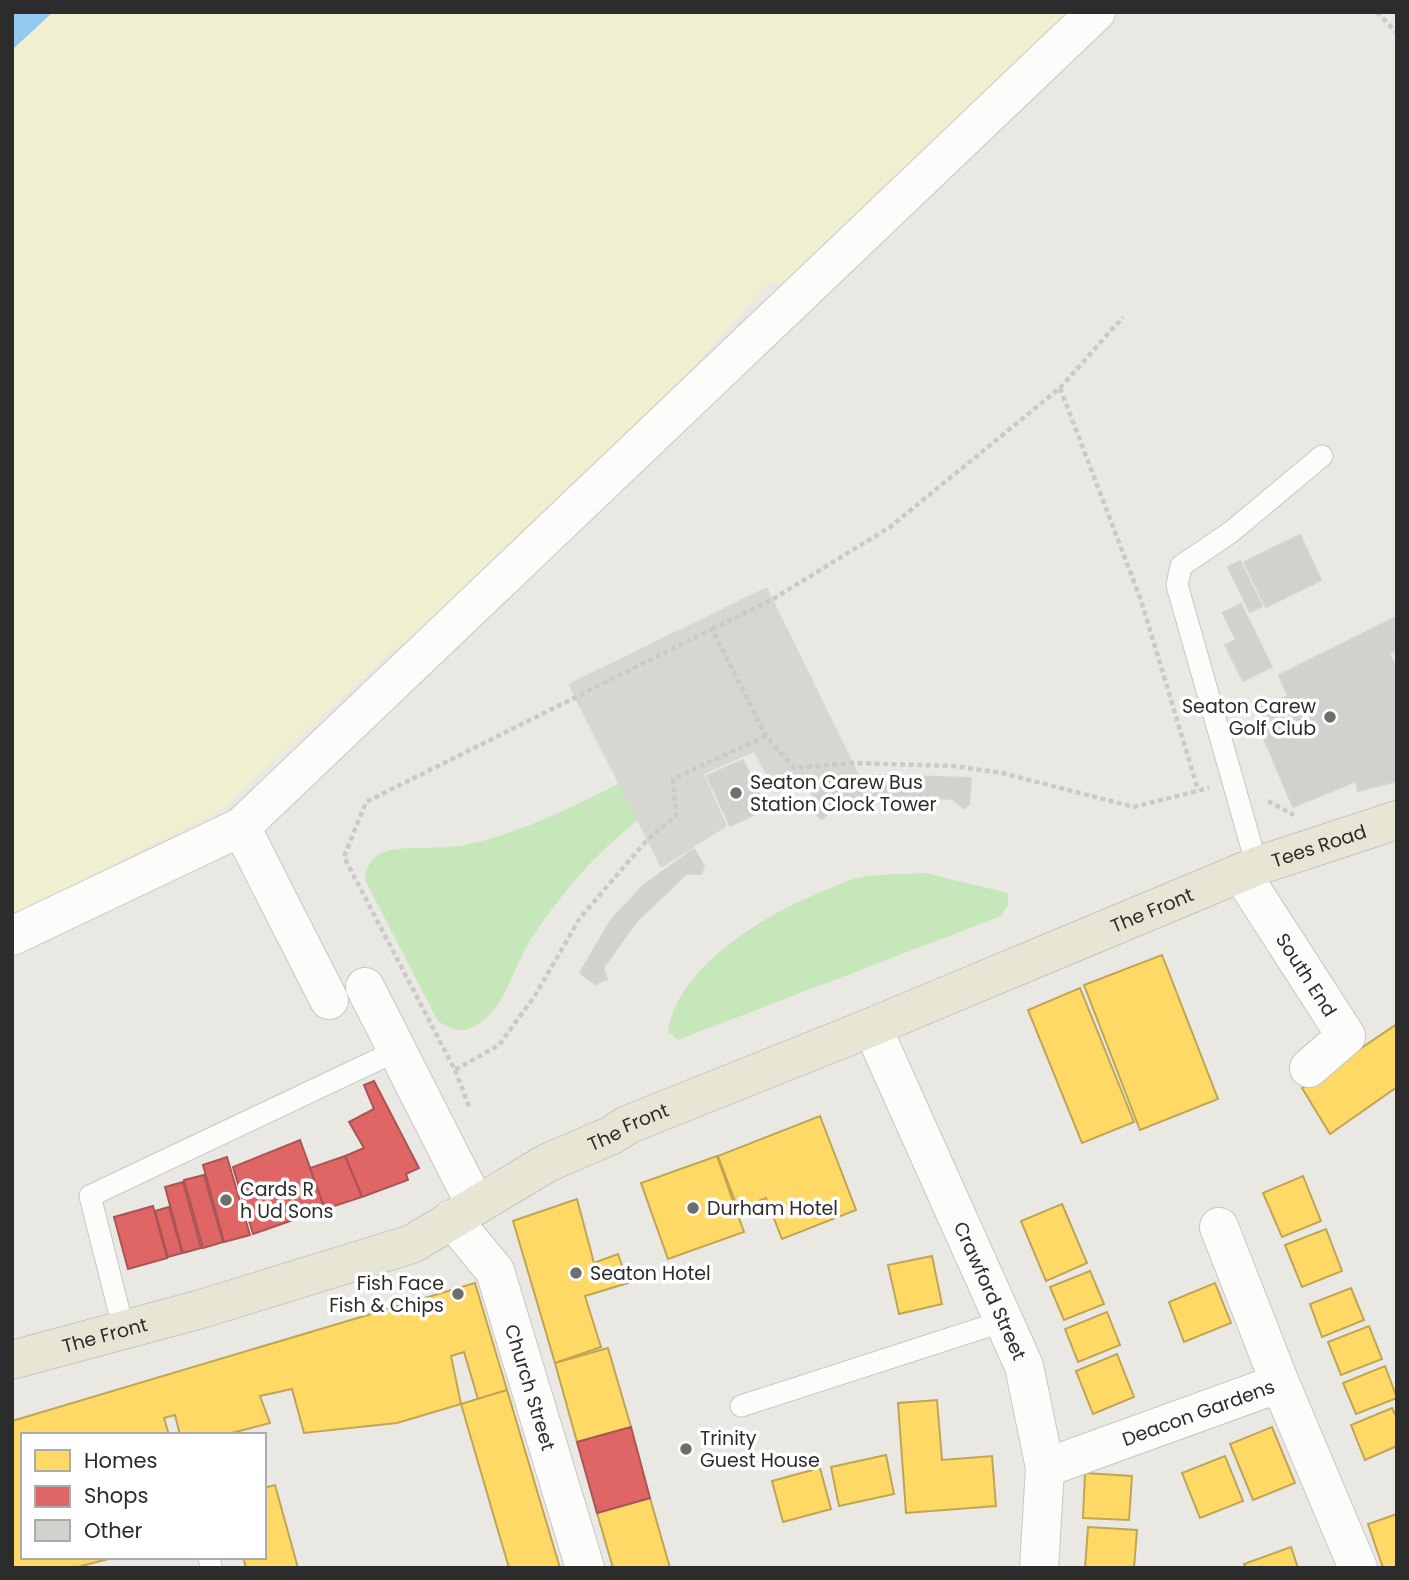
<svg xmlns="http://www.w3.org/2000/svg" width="1409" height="1580" viewBox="0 0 1409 1580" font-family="Poppins,sans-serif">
<rect width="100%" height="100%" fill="#eae8e2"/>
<g fill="#c5e7ba">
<path d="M628,779L650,811C601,847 564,889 531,939C513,967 506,1007 477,1025C463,1034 452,1030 438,1021L365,880C366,867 371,857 384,852C403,845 441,850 464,845C523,833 574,806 628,779Z"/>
<path d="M925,873L1008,893V905L1001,916L678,1040L668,1031C678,963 773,910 831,888C840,884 851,879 861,877C882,874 904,874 925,873Z"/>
</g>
<polygon fill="#f0efcf" points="12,12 1071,12 788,294 772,280 708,349 679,390 413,650 402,641 221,810 12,916"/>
<polygon fill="#d8d6d0" points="767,587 860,777 776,794 754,752 704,774 727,826 661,868 568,684"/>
<polygon fill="#92c9ef" points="12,12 53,12 12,50"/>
<g fill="#ffd966" stroke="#c0a555" stroke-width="2">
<polygon points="1162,955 1218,1099 1140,1130 1084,985"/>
<polygon points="1080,988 1134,1122 1082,1143 1028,1010"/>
<polygon points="1397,1024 1397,1087 1330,1134 1302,1088"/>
<polygon points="820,1116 856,1210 782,1239 766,1198 738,1209 718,1156"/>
<polygon points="717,1156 744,1232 668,1259 641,1183"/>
<polygon points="1303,1176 1321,1221 1282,1237 1263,1193"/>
<polygon points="577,1199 594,1263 618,1254 628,1283 585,1296 601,1347 555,1363 513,1221"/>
<polygon points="1062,1204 1087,1263 1046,1281 1021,1221"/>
<polygon points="1326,1229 1342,1271 1302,1287 1285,1245"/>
<polygon points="932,1256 942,1304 899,1314 888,1265"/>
<polygon points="1090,1271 1104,1304 1064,1320 1050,1287"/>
<polygon points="475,1283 507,1390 478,1399 464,1352 451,1356 461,1404 397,1423 304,1433 292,1389 260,1396 270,1423 224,1435 180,1435 175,1415 164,1418 169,1435 23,1435 23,1557 116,1557 74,1568 12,1568 12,1421"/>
<polygon points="1215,1283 1231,1323 1184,1342 1169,1302"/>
<polygon points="1351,1288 1364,1320 1322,1337 1310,1304"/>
<polygon points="1107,1312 1120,1345 1078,1362 1065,1329"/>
<polygon points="1369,1326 1382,1359 1341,1375 1328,1342"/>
<polygon points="608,1348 631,1427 577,1442 555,1363"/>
<polygon points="1117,1354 1134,1397 1093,1414 1076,1371"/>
<polygon points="1385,1366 1397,1398 1356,1414 1343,1383"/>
<polygon points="507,1390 560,1568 509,1568 461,1404"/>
<polygon points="937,1400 942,1460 992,1456 996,1506 906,1513 898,1403"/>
<polygon points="1392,1408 1397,1418 1397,1446 1365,1460 1351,1425"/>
<polygon points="1272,1427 1295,1483 1253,1500 1230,1444"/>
<polygon points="886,1455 894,1494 839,1506 831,1467"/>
<polygon points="1225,1456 1243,1501 1200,1518 1182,1473"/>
<polygon points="820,1468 831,1509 783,1522 772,1481"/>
<polygon points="1085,1473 1132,1476 1129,1520 1083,1518"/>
<polygon points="275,1485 298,1568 246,1568 243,1557 264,1557 264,1488"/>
<polygon points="650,1498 670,1568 613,1568 597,1513"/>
<polygon points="1397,1514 1397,1568 1383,1568 1368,1524"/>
<polygon points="1088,1527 1137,1530 1134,1568 1085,1568"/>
<polygon points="1291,1547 1298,1568 1246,1568 1244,1564"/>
</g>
<g fill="#e06666" stroke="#a55" stroke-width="2">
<polygon points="374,1081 419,1168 406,1174 408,1180 362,1197 345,1156 364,1148 349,1122 374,1109 364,1085"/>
<polygon points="300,1140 325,1209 253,1234 233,1167"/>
<polygon points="345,1156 362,1197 325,1209 310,1168"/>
<polygon points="227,1157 250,1235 224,1242 203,1165"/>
<polygon points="204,1175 223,1242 203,1248 184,1180"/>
<polygon points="183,1182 201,1248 183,1253 165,1187"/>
<polygon points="153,1206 167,1258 128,1269 114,1217"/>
<polygon points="169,1207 182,1253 168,1257 155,1211"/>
<polygon points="631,1427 650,1498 597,1513 577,1442"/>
</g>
<g fill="#d3d1cd" stroke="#d5d3ce" stroke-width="2">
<polygon points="1300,535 1321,580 1266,607 1244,562"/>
<polygon points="1240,561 1262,606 1250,612 1228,567"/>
<polygon points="1241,604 1272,667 1243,681 1225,645 1236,640 1223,613"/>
<polygon points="1394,618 1397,649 1389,654 1397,668 1397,781 1358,791 1356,781 1293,807 1260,729 1268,726 1260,708 1288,696 1279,675"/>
<polygon points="743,760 766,809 730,826 707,776"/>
<polygon points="879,775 971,778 969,804 964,808 952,799 882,796 828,806 827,814 822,819 816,814 811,788"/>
<polygon points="694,849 704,866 701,874 686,874 637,921 603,968 607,979 596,984 580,973 611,920 644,885"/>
</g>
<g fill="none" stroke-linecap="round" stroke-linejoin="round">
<g stroke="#c8c7c7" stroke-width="23">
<g id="lane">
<polyline points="1257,866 1177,585 1181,566 1231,532 1322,456"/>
<polyline points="124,1331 90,1196 396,1051"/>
<polyline points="741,1406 1004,1321"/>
<polyline points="209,1557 211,1568"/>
</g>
</g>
<g stroke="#c8c7c7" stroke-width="40">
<g id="street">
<polyline points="241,827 1096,12"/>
<path id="s1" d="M1241,873L1346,1036L1309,1068"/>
<polyline points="12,936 241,827 329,1000"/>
<polyline points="365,987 475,1204"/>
<path id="s2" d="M872,1027L1024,1366L1045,1468L1039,1568"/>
<path id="s3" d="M452,1219L495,1271L585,1568"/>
<polyline points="1219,1227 1280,1383"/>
<path id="s4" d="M1045,1468L1280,1383L1358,1568"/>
</g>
</g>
<g stroke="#c6c5c2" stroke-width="40">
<g id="primary">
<path id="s5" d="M12,1360L201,1309L412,1244L547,1163L612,1135L627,1125L872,1027L1257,866L1397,820"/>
</g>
</g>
<g stroke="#cacac9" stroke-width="4.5" stroke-dasharray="5 3.5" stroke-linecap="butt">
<polyline points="1377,12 1396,32"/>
<polyline points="1060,388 1141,600 1198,790"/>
<polyline points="712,629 773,599 890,527 1060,388 1123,317"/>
<polyline points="766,736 673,779 676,816 647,840 580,918 534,997 499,1045 455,1070 344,857 366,802 712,629 766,736 794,768 853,763 955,766 1002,773 1134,807 1209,788"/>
<polyline points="1268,801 1294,815"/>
<polyline points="455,1070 470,1109"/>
</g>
<use href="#lane" stroke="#fcfcfb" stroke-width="21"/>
<use href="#street" stroke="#fcfcfb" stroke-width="38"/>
<use href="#primary" stroke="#e7e5d4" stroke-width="38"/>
</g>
<g fill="#6e6e6c" stroke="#fff" stroke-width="2.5">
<circle cx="1330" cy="717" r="7"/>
<circle cx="736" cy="793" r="7"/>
<circle cx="226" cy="1200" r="7"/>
<circle cx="693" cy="1208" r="7"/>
<circle cx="576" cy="1273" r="7"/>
<circle cx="458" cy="1294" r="7"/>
<circle cx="686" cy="1449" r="7"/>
</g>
<g text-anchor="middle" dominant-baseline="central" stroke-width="7" stroke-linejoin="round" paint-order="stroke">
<g font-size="19" fill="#2c2c2c" stroke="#fff" text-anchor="start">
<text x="1316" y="706" text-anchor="end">Seaton Carew<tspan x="1316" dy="22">Golf Club</tspan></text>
<text x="750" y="782">Seaton Carew Bus<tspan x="750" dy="22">Station Clock Tower</tspan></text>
<text x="240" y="1189">Cards R<tspan x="240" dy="22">h Ud Sons</tspan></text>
<text x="707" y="1208">Durham Hotel</text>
<text x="590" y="1273">Seaton Hotel</text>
<text x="444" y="1283" text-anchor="end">Fish Face<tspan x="444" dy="22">Fish &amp; Chips</tspan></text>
<text x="700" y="1438">Trinity<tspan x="700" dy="22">Guest House</tspan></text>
</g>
<g font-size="19" fill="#2c2c2c" stroke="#fff">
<text stroke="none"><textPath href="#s5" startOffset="1409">Tees Road</textPath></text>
<text stroke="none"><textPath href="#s5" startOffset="1230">The Front</textPath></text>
<text stroke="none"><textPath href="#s1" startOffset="121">South End</textPath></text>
<text stroke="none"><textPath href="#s5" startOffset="663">The Front</textPath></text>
<text stroke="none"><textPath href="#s2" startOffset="289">Crawford Street</textPath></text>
<text stroke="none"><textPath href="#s5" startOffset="96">The Front</textPath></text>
<text stroke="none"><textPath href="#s3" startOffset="189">Church Street</textPath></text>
<text stroke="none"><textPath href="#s4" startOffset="163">Deacon Gardens</textPath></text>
</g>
</g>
<rect width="1409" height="1580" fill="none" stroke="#2c2c2c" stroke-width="28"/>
<rect x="21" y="1433" width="245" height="126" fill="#ffffff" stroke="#ababab" stroke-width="2"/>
<rect x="35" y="1450" width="35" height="21" fill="#ffd966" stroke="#ababab" stroke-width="2"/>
<text x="84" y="1468" font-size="21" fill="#2c2c2c">Homes</text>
<rect x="35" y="1486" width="35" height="21" fill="#e06666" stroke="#ababab" stroke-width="2"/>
<text x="84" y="1503" font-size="21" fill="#2c2c2c">Shops</text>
<rect x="35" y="1520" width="35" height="21" fill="#d3d1cd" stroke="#ababab" stroke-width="2"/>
<text x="84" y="1538" font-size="21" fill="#2c2c2c">Other</text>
</svg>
